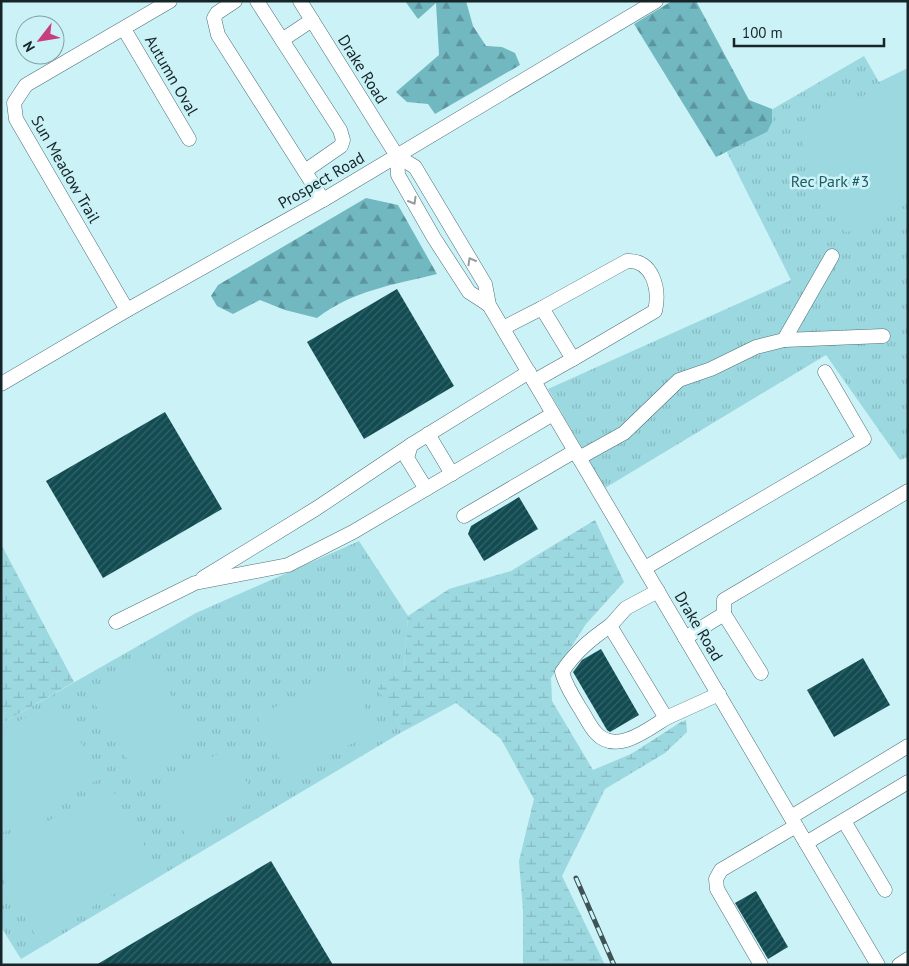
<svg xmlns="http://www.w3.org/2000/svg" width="909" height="966" viewBox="0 0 909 966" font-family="'PT Sans',sans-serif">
<defs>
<pattern id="grass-tufts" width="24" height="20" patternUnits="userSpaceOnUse" patternTransform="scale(1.25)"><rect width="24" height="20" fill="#9cd8e0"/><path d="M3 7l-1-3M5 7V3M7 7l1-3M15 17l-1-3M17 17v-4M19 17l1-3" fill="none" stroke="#86b9c0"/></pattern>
<pattern id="forest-firs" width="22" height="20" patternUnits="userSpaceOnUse" patternTransform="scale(1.25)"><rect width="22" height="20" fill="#71b8c1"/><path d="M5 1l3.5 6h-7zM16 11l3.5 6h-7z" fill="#5c959d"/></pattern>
<pattern id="wetland-marsh" width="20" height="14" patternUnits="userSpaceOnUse" patternTransform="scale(1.25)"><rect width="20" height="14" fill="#9cd8e0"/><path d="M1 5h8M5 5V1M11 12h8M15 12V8" fill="none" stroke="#86b9c0"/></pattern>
<pattern id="building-hatch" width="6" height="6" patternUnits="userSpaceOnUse" patternTransform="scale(1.25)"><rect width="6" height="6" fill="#124c52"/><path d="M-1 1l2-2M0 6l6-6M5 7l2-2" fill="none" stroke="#336368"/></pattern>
</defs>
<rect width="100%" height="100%" fill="#cbf2f7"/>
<g fill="url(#grass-tufts)">
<polygon points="864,56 879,82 908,68 908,457 900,460 826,355 605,488 548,389 791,280 727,152 767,132 759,117"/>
<polygon points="359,541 408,616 404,670 378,687 402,732 21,959 1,927 1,724 196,613"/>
</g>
<g fill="url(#forest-firs)">
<polygon points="405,1 466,1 473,26 486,46 502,47 515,53 520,65 435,114 428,104 407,102 396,92 439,55 436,3 418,19"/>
<polygon points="672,1 696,1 749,100 772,109 772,122 767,132 716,157 634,24"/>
<path d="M366,198L398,205L437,274C393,285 354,290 317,318L285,310L260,300L233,314L217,306L211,296L218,285Z"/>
</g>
<g fill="url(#wetland-marsh)">
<polygon points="595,520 624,582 586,624 551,678 552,701 593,770 631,754 681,722 686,720 687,732 665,753 605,789 562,876 605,965 523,965 523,911 519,861 534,799 501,739 456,703 402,732 377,687 404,670 408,616 449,589 511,571"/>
<polygon points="1,544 74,682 1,724"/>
</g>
<g fill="#9cd8e0">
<polygon points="908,75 908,203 868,230 844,232 795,127"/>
<polygon points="149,657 197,741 137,776 88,692"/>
<polygon points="344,669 377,730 290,777 257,717"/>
<polygon points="57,700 101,778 1,834 1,731"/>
<polygon points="228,748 256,799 187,838 159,787"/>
<polygon points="110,786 158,869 37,938 1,876 1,848"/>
</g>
<g fill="url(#building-hatch)">
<polygon points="397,289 454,386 364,439 307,342"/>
<polygon points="165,412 222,509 103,578 46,481"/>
<polygon points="519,497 538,529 484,561 468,534 471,526"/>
<polygon points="601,649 639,715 610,732 607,730 573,672 582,660"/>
<polygon points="863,658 890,705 834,737 807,690"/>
<polygon points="271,861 333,965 96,965"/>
<polygon points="756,891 788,947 768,959 735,903"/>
</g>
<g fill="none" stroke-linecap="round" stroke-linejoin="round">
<g stroke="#4e7175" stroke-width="15">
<g id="minor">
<polyline points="235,1 217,13 214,18 218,35 323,200"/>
<polyline points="257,1 282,40 312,20"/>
<polyline points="300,1 397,156 415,167 485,284 489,305 878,965"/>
<polyline points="124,29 189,139"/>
<polyline points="282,40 340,130 343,140 341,146 305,171"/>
<polyline points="397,156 398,175 434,238 469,292 489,305"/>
<polyline points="832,256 784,340 883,336"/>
<path d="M542,308L627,261C653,259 660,290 655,311L573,359"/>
<polyline points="127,310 16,119 14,103 26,85 170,1"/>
<polyline points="503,328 542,308 573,359 534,381"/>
<polyline points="1,384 127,310 323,200 656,1"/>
<polyline points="428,434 452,474"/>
<polyline points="579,458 624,433 679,380 711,369 756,347 784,340"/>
<polyline points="426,489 407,458 411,445 529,372"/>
<polyline points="464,516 575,451"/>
<polyline points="645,568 864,439 825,372"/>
<polyline points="203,578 317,508 411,445"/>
<polyline points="658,591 626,608 610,626 666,718 719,694"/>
<polyline points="724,614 761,673"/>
<polyline points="116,622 195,583 288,565 353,532 553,414"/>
<path d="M611,625C591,639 576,651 562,672C566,687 575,700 583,713C587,720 591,728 596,733C616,755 647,730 666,718"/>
<polyline points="685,638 724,614 724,600 908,491"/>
<polyline points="791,817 908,746"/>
<polyline points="844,821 885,890"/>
<polyline points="806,843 908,782"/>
<polyline points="761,965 717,889 716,879 721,870 796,826"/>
<polyline points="899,965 908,959"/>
</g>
</g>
<use href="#minor" stroke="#fff" stroke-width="14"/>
<g stroke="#3f5356" stroke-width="5">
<polyline id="rail" points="576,878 614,965"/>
</g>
<use href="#rail" stroke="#cbf2f7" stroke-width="3" stroke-dasharray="9" stroke-linecap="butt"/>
</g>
<defs><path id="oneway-chevron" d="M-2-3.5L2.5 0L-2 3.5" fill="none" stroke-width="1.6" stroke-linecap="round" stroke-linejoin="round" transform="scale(1.25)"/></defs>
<g stroke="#969d9e">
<use href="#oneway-chevron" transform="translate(413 201) rotate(60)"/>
<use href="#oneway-chevron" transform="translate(471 261) rotate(-120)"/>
</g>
<g text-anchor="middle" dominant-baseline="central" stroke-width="5" stroke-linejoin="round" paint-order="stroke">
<g font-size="16" fill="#162527" stroke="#cbf2f7">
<text transform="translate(363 69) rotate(58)">Drake Road</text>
<text transform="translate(172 75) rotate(60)">Autumn Oval</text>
<text transform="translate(66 169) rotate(60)">Sun Meadow Trail</text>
<text transform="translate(321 180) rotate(-30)">Prospect Road</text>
<text transform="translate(699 626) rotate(59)">Drake Road</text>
</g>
<g font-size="16" fill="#1e5a61" stroke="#cbf2f7">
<text x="830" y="181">Rec Park #3</text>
</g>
</g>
<rect width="909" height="966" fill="none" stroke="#162527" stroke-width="5"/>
<g transform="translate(40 40) rotate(239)"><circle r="24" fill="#cbf2f7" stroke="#83a0a4"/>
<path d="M0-4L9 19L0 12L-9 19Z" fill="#c63e7c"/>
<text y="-8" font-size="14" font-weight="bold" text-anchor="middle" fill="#162527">N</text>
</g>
<path d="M734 38v8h150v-8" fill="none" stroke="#162527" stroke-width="2.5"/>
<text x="742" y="38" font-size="15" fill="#162527" stroke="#cbf2f7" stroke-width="4" paint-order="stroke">100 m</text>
</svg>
